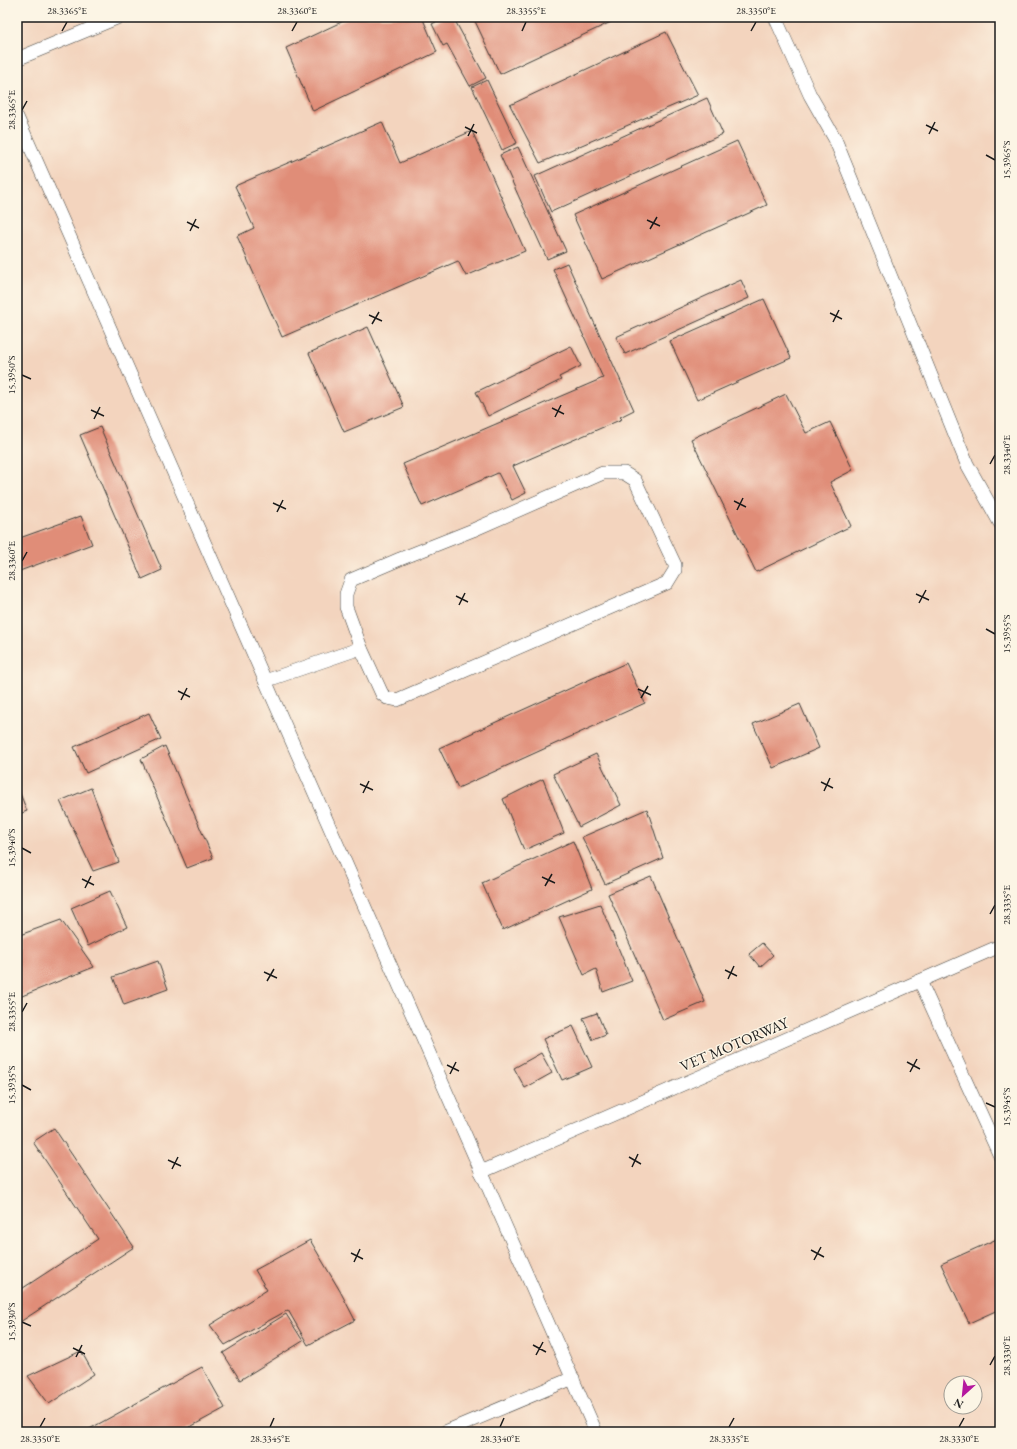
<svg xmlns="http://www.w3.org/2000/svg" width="1017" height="1449" viewBox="0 0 1017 1449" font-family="'EB Garamond',serif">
<rect width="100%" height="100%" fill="#fcf5e5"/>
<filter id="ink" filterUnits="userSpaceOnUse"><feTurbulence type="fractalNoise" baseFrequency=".025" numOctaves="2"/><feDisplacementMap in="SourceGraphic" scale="8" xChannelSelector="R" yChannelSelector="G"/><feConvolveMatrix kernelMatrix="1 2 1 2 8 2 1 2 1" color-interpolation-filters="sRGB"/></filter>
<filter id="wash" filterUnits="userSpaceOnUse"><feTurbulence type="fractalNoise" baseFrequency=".012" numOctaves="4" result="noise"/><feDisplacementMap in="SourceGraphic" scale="16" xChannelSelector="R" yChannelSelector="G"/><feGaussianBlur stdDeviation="0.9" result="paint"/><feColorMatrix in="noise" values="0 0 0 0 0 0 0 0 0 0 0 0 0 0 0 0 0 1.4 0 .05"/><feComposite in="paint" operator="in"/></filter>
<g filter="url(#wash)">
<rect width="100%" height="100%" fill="#f2eace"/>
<path fill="#f3d4be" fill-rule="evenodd" d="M17,17H1000V1432H17ZM951,1383H975V1407H951Z"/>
<g id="blocks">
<g fill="#e08d78">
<polygon points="352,17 422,17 437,52 313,111 286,48"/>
<polygon points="445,17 453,17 486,78 470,86 447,44 443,46 432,24"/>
<polygon points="473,17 608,17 611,22 500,74"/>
<polygon points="666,32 698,95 540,163 510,105"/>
<polygon points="487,80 517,143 502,150 472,87"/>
<polygon points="707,98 723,134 551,212 535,176"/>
<polygon points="382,122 400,163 472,131 525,251 466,276 458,261 282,337 237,236 254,228 235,186"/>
<polygon points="737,141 767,205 602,279 573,215"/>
<polygon points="518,147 566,251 547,259 500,155"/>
<polygon points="567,263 634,410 620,417 622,419 513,466 526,493 512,500 498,473 422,506 403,464 603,378 553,269"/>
<polygon points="741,280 749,298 625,354 616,337"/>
<polygon points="764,299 791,358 697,400 670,341"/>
<polygon points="368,327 404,407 344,432 309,353"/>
<polygon points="571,346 581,366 559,377 561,380 488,416 476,392"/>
<polygon points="786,394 806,433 830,422 853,470 830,482 851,526 756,572 691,439"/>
<polygon points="100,427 162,570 142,579 80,435"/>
<polygon points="81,516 92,544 17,572 17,539"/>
<polygon points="626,663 645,703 458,788 439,748"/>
<polygon points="800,704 819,748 773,768 753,724"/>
<polygon points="149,713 161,739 86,773 74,747"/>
<polygon points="165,746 213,858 187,868 141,759"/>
<polygon points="596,754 621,805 579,827 553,774"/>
<polygon points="543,779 564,833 524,850 503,799"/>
<polygon points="17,786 27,811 17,815"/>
<polygon points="91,788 119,862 93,871 60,801"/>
<polygon points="647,809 663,858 605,884 582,837"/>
<polygon points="573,841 592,889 503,930 482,883"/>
<polygon points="651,876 705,1002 663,1020 608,894"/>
<polygon points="110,891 127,927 88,946 71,908"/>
<polygon points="600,904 632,981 603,992 596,969 584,975 559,917"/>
<polygon points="61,920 94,967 17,998 17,936"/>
<polygon points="762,943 773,955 760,967 749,954"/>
<polygon points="158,961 168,989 124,1005 113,977"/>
<polygon points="597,1013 606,1035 593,1040 583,1018"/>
<polygon points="573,1026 592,1067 562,1080 543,1039"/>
<polygon points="541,1053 552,1073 525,1088 514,1068"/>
<polygon points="54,1128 134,1247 17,1324 17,1292 98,1239 33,1142"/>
<polygon points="999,1238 1000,1309 969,1323 941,1264"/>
<polygon points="310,1240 340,1291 355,1320 308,1345 288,1310 225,1345 210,1325 267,1290 255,1270"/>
<polygon points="286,1314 303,1341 240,1380 223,1353"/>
<polygon points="81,1351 94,1374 49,1404 28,1376"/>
<polygon points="202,1367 225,1408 181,1432 84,1432"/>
</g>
</g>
</g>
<g filter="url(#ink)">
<use href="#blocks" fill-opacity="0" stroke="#3c3b37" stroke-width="1"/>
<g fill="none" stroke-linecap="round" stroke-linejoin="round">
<g stroke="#3c3b37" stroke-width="14">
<g id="lane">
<polyline points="775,17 810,95 835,139 967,464 1000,523"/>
<polyline points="17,59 119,17"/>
<polyline points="17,117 596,1432"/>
<polygon points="603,473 624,473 635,480 675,565 675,570 667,583 397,700 387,698 382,694 361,648 346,607 346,594 351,580 400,559 473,530"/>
<polyline points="265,681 361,648"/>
<polyline points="920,981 1000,1156"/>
<polyline points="481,1172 1000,946"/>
<polyline points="445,1432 573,1378"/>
</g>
</g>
<use href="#lane" stroke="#fff" stroke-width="13"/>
</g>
</g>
<path fill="none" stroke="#1c1c1c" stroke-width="1.5" d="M62,31L67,22M292,31L297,22M522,31L526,22M751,31L756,22M22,110L27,101M926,125L938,131M465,127L477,133M929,134L935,122M468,136L474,124M986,155L995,160M647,220L660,226M187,222L199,228M650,229L657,217M190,231L196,219M830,313L842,319M369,315L382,321M833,322L839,310M372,324L379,312M22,375L31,379M552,408L564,414M91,410L104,416M555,417L561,405M94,419L100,407M990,464L995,455M734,501L746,507M273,503L286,509M737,510L743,498M277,512L283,500M22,561L27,552M916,594L929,600M456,596L468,602M919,603L926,590M459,605L465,593M986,629L995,634M638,689L651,695M178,691L190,697M641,698L648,686M181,700L187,688M821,782L833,788M360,784L373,790M824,791L830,778M363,793L369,781M22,848L31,853M542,877L555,883M82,879L94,885M545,886L552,874M85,888L91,876M990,914L995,905M725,970L737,976M264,972L277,978M728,979L734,966M267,981L274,969M22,1012L27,1003M907,1062L920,1069M447,1065L459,1071M910,1072L917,1059M450,1074L456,1062M22,1085L31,1090M986,1103L995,1107M629,1157L641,1164M168,1160L181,1166M632,1167L638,1154M172,1169L178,1157M811,1250L824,1257M351,1253L363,1259M814,1260L821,1247M354,1262L360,1249M22,1322L31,1326M533,1345L546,1352M73,1348L85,1354M536,1355L543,1342M76,1357L82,1345M990,1365L995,1356M40,1427L45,1418M270,1427L274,1418M500,1427L504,1418M729,1427L734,1418M959,1427L964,1418"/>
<g text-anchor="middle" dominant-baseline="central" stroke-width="3" stroke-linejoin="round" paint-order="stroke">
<g font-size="15" fill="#1c1c1c" stroke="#fcf5e5">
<text transform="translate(734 1044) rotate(-23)">VET MOTORWAY</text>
</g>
</g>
<rect width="1017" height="1449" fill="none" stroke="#fcf5e5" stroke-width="44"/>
<g transform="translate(963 1395) rotate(207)"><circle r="19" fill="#fcf5e5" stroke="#a29e95"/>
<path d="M0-3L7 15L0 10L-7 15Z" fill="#b5179e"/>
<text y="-6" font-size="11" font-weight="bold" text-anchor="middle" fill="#1c1c1c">N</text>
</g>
<rect x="22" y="22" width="973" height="1405" fill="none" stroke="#1c1c1c" stroke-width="1.5"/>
<g font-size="10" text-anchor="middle" fill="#1c1c1c">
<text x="67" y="14">28.3365°E</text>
<text x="297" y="14">28.3360°E</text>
<text x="526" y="14">28.3355°E</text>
<text x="756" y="14">28.3350°E</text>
<text transform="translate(11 110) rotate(-90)" y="4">28.3365°E</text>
<text transform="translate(1006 160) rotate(-90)" y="4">15.3965°S</text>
<text transform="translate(11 375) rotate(-90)" y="4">15.3950°S</text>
<text transform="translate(1006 455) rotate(-90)" y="4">28.3340°E</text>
<text transform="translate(11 561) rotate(-90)" y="4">28.3360°E</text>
<text transform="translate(1006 634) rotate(-90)" y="4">15.3955°S</text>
<text transform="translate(11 848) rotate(-90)" y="4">15.3940°S</text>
<text transform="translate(1006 905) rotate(-90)" y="4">28.3335°E</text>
<text transform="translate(11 1012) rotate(-90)" y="4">28.3355°E</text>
<text transform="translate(11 1085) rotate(-90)" y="4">15.3935°S</text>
<text transform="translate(1006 1107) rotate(-90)" y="4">15.3945°S</text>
<text transform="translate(11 1322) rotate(-90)" y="4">15.3930°S</text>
<text transform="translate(1006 1356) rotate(-90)" y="4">28.3330°E</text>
<text x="40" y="1442">28.3350°E</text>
<text x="270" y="1442">28.3345°E</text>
<text x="500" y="1442">28.3340°E</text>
<text x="729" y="1442">28.3335°E</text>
<text x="959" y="1442">28.3330°E</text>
</g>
</svg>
